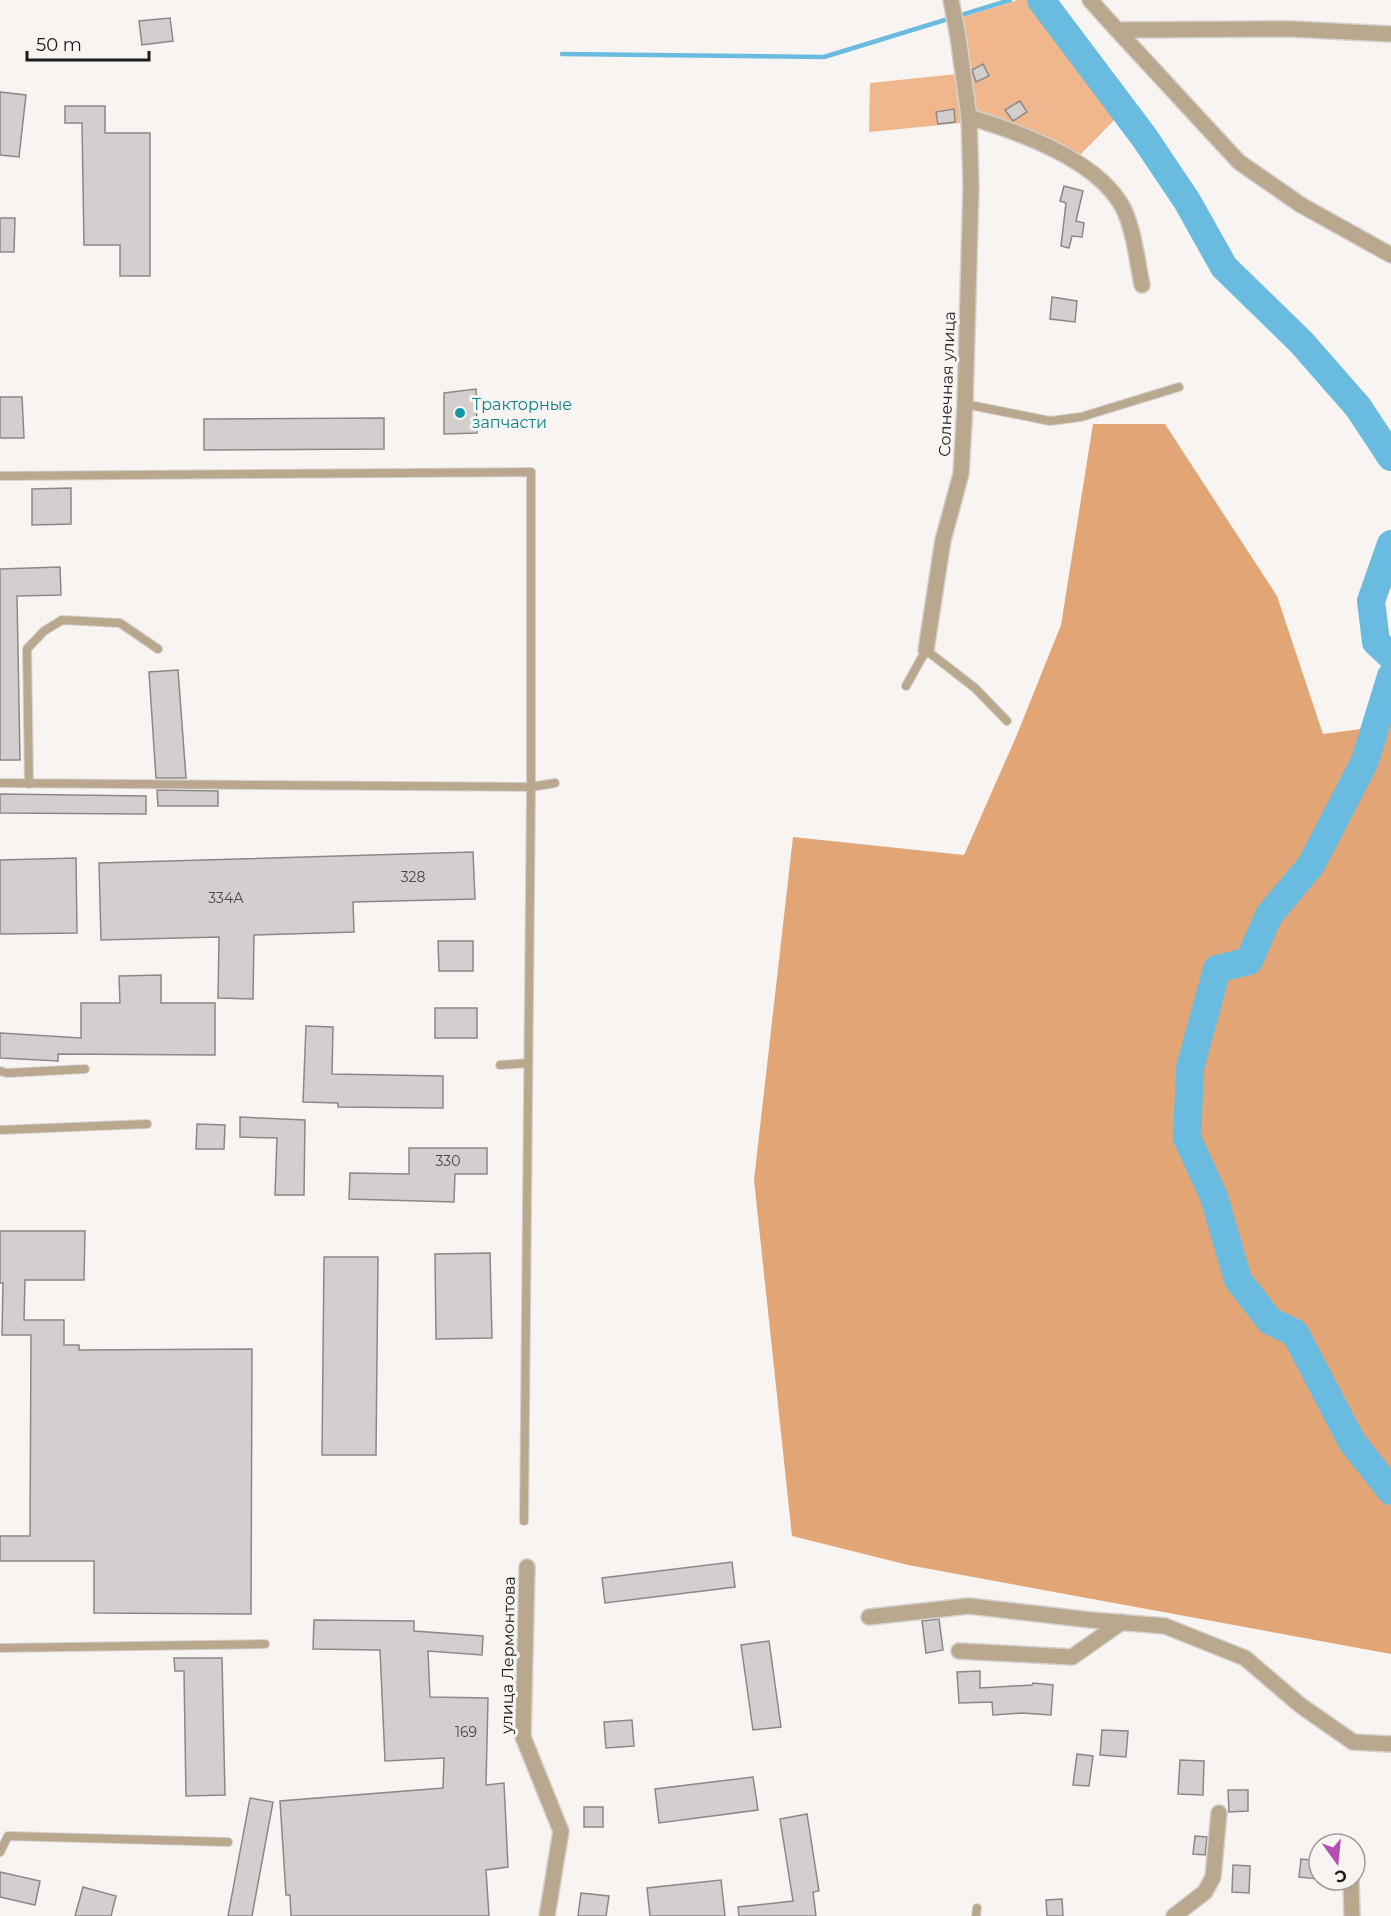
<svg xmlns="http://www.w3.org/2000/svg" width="1391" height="1916" viewBox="0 0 1391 1916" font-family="Montserrat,sans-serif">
<rect width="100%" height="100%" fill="#f7f4f2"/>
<g fill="#efb78b">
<polygon points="1018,0 1037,0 1121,113 1079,156 974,111 960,18"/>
<polygon points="957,74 961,123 869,132 870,83"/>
</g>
<polygon fill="#e2a676" points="1093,424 1165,424 1277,596 1323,734 1390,725 1391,723 1391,1654 908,1565 792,1536 754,1180 793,837 964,855 1016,737 1061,625"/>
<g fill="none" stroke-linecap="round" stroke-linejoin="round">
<polyline stroke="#69bcdf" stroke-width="4.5" points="562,54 824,57 1010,0"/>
<g stroke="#69bcdf" stroke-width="28">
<polyline points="1041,0 1144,137 1187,201 1224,267 1301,342 1358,407 1391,457"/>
<polyline points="1391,544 1371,601 1376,642 1391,656"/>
<polyline points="1391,676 1365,761 1311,865 1269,915 1249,961 1217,969 1190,1068 1187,1138 1214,1197 1238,1280 1270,1321 1295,1333 1352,1442 1391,1491"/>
</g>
</g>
<g fill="#d3cfcf" stroke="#8c8887" stroke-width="1.5">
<polygon points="170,18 173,41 142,45 139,21"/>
<polygon points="983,64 989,76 976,82 972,70"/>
<polygon points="0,92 26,95 19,157 0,155"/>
<polygon points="1020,101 1027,112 1013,121 1005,110"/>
<polygon points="65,106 105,106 105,133 150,133 150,276 120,276 120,245 84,245 82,123 65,123"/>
<polygon points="954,109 955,122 938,124 936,112"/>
<polygon points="1064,186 1083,191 1076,221 1084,223 1082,237 1072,236 1069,248 1061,246 1066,203 1060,201"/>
<polygon points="0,218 15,218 14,252 0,252"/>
<polygon points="1052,297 1077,301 1075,322 1050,319"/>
<polygon points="476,389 477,433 444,434 444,393"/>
<polygon points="0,397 22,397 24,438 0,438"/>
<polygon points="384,418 384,449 204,450 204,419"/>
<polygon points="71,488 71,524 32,525 32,489"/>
<polygon points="60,567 61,595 17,596 20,760 0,760 0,569"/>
<polygon points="178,670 186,778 156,778 149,672"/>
<polygon points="157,790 218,791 218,806 158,806"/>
<polygon points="0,794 146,796 146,814 0,813"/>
<polygon points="473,852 475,899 353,902 354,932 254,935 253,999 218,998 219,937 101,940 99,863"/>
<polygon points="76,858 77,933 0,934 0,860"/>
<polygon points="438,941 473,941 473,971 439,971"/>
<polygon points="161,975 161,1003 215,1003 215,1055 58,1054 58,1061 0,1058 0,1033 81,1038 81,1003 120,1003 119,976"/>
<rect x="435" y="1008" width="42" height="30"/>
<polygon points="306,1026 333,1027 332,1074 443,1076 443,1108 338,1107 338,1103 303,1102"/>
<polygon points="240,1117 305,1120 304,1195 275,1195 277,1138 240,1137"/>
<polygon points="197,1124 225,1125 224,1149 196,1149"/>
<polygon points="409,1148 487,1148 487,1174 455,1174 454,1202 349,1199 350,1173 409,1174"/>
<polygon points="0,1231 85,1231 84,1280 25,1280 24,1320 64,1320 64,1345 79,1345 79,1350 252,1349 251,1614 94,1613 94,1561 0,1561 0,1536 30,1536 31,1335 2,1335 3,1283 0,1283"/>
<polygon points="490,1253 492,1338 436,1339 435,1254"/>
<polygon points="324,1257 378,1257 376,1455 322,1455"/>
<polygon points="732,1562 735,1587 605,1603 602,1578"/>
<polygon points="939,1619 943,1650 926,1653 922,1621"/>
<polygon points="314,1620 414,1621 414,1631 483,1636 482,1655 428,1651 430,1697 488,1698 486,1785 504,1783 508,1867 486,1870 489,1916 291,1916 290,1895 286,1895 280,1801 443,1788 444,1758 385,1761 380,1650 313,1649"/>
<polygon points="769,1641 781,1727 753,1730 741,1645"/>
<polygon points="174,1658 222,1658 225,1795 186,1796 184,1671 175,1671"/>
<polygon points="980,1671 980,1688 1032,1685 1033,1683 1053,1685 1051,1715 1022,1713 993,1715 992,1702 959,1703 957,1672"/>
<polygon points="632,1720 634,1746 606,1748 604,1722"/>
<polygon points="1102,1730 1128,1731 1126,1757 1100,1755"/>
<polygon points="1077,1754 1093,1756 1089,1786 1073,1785"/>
<polygon points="1180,1760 1204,1761 1203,1795 1178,1794"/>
<polygon points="753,1777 758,1810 659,1823 655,1789"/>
<polygon points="1228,1790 1248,1790 1248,1811 1229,1812"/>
<polygon points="250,1798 273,1802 252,1916 228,1916"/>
<rect x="584" y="1807" width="19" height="20"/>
<polygon points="807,1814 819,1891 813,1892 816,1916 739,1916 738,1907 793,1901 780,1819"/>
<polygon points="1195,1836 1207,1837 1205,1855 1193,1854"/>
<polygon points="1301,1859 1319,1861 1319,1879 1299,1877"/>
<polygon points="1233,1865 1250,1866 1249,1893 1232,1892"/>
<polygon points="0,1872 40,1881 35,1905 0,1897"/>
<polygon points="721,1880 725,1916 650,1916 647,1888"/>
<polygon points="83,1887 116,1896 111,1916 75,1916"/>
<polygon points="581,1893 609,1896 606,1916 578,1916"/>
<polygon points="1062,1899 1063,1916 1047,1916 1046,1900"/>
</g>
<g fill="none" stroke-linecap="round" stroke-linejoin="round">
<g stroke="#d4d1cf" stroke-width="10">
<g id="service">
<polyline points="965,404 1050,421 1081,417 1179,387"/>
<polyline points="0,476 531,472 531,787 524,1521"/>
<polyline points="906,686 926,650 975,688 1007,721"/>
<polyline points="0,783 531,787 555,783"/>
<polyline points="29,784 27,649 44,631 62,620 120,623 158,649"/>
<polyline points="500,1065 528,1063"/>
<polyline points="0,1071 7,1073 85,1069"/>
<polyline points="0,1130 147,1124"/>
<polyline points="0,1648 265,1644"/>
<polyline points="0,1852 8,1836 228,1842"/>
<polyline points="976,1916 977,1908"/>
</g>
</g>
<g stroke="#d4d1cf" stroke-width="18">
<g id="minor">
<polyline points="1090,0 1117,30 1290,29 1391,34"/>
<polyline points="1117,30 1239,162 1301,205 1391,255"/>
<path d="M969,117C1016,131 1091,158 1119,201C1133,221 1137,260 1142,285"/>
<polyline points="926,650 943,540 961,474 965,404 971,186 969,117 958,37 951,0"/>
<polyline points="527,1567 523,1737 561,1831 547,1916"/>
<polyline points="869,1617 969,1606 1091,1620 1165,1626 1245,1658 1300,1705 1353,1742 1391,1744"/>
<polyline points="959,1651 1072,1657 1122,1622"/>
<polyline points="1351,1880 1352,1916"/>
<polyline points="1174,1916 1205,1892 1213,1877 1219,1813"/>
</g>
</g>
<use href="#service" stroke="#b9a88d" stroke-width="8"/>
<use href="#minor" stroke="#b9a88d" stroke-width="15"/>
</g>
<circle fill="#0f9aa8" stroke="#f7f4f2" stroke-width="2" cx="460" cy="413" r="6"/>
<g text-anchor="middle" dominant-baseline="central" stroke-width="6" stroke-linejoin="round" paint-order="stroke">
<g font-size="14" fill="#4a4847">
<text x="413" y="877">328</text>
<text x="226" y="898">334А</text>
<text x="448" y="1161">330</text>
<text x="466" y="1732">169</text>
</g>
<g font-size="16" fill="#1c1b1a" stroke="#f7f4f2">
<text transform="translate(947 384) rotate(-88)">Солнечная улица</text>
<text transform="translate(508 1655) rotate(-89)">улица Лермонтова</text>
</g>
<g font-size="16" fill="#0d838f" stroke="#f7f4f2" text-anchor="start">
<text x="472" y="404">Тракторные<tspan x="472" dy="18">запчасти</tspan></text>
</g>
</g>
<g transform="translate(1337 1862) rotate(165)"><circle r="28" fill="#f7f4f2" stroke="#9f9d9c" stroke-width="1.5"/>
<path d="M0-4.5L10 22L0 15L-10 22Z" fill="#b44eb3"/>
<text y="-9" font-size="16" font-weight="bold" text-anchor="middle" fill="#1c1b1a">С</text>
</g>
<path d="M27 51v9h122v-9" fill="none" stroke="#1c1b1a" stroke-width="3"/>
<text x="36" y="51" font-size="18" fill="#1c1b1a" stroke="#f7f4f2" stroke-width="4.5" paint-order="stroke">50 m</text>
</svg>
